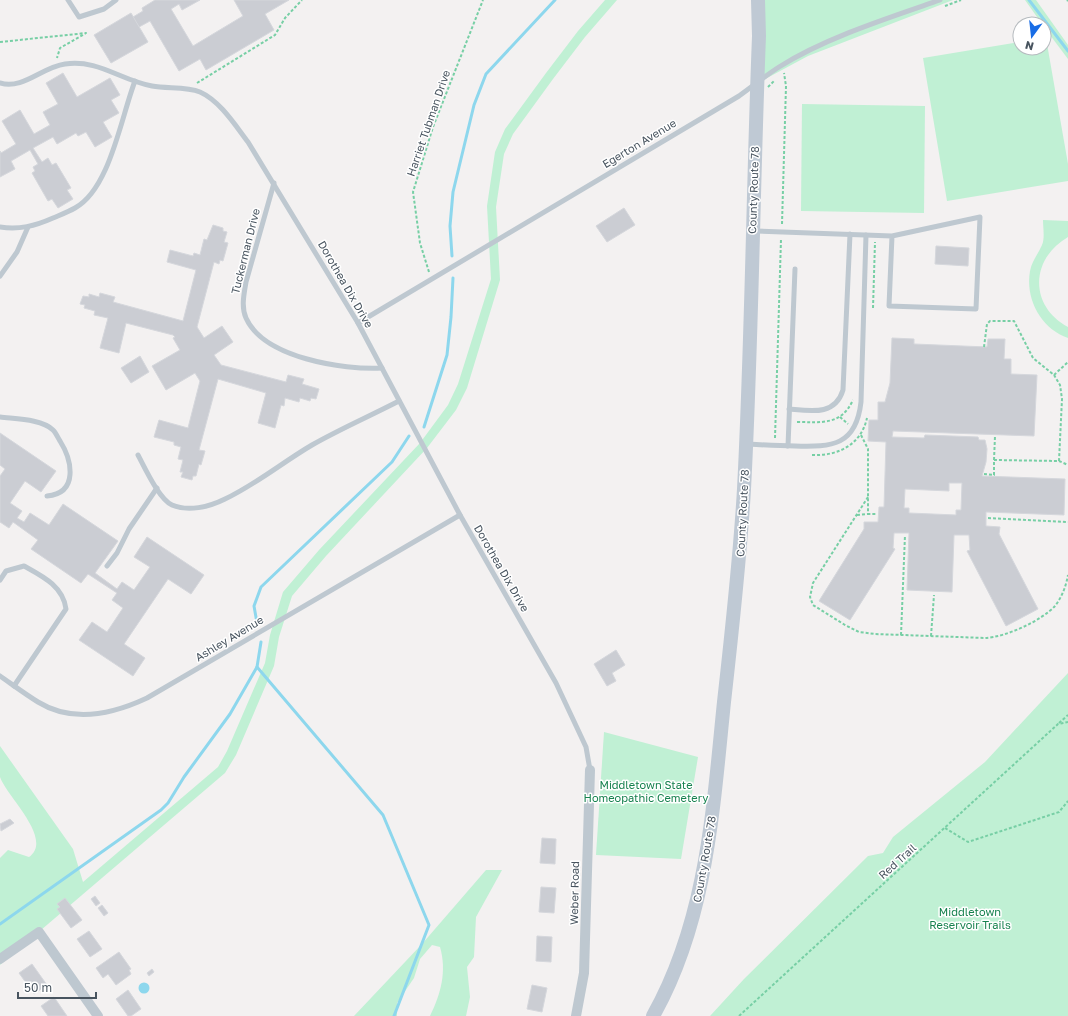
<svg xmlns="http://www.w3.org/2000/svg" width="1068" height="1016" viewBox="0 0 1068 1016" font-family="'Golos Text',sans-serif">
<rect width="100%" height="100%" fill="#f3f1f1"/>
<g fill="#c0f0d4">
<path d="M605,0H617L585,37L553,79L513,134L504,154L496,207L500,280L467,388L456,410L427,448L326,556L292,596L279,637L274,666L236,755L225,773L0,965V858L8,850L29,857C54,839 7,797 0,777C0,768 0,755 0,746L73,849L83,882L218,767L227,751L265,663L270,635L283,592L319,550L420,443L448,405L458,384L491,279L487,206L495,152L505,129L546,73L578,31Z"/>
<polygon points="761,0 953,0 808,56 758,83"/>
<polygon points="1025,0 1036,0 1068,45 1068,59 1044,27 1044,24 1042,24"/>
<polygon points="1044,38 1046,38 1068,164 1068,181 947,201 923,58 1020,42 1020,48 1044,48"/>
<polygon points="802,104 925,106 924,213 801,211"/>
<path d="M1043,220L1068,221V237C1030,259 1029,306 1068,327V338C1041,329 1025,299 1030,271C1032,261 1038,254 1042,245C1045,239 1043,227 1043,220Z"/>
<polygon points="1068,673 1068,1016 710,1016 744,979 868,856 883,853 893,837 985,762"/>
<polygon points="604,732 698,757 681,859 596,855"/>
<path d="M486,870H502L476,917L474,957L467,967L470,997L466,1016H430C441,994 447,971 440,947L432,945L420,959L414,978L397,1003V1016H354L422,944Z"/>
</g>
<circle fill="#8dd7ed" cx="144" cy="988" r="5.5"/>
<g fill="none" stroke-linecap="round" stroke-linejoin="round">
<g stroke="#8dd7ed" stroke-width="3">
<polyline points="1029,0 1068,51"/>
<polyline points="452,256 450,226 453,192 474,105 486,74 555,0"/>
<polyline points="424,427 447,355 451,317 453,278"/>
<polyline points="257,623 254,606 261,587 392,462 409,436"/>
<polyline points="257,667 383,815 429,925 394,1016"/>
<polyline points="0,924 161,810 168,803 184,777 230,714 257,667 261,642"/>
</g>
</g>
<g fill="#cbcdd3" stroke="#d5d7dc" fill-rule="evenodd">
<polygon points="155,0 200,0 182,10 179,4 171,9 193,46 243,16 234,0 289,0 265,14 274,30 206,70 200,59 179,71 150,21 139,27 133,17 143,11 142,8"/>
<polygon points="131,13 148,42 111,63 94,35"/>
<polygon points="63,73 77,97 110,78 120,95 111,100 119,113 103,122 112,137 95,147 86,132 78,136 76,133 57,144 53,137 33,148 42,162 48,158 52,165 56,163 71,188 67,190 73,199 58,208 52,199 48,201 32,173 35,171 33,167 38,164 30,150 11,161 15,169 0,177 0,151 1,153 16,144 2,121 20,110 34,134 50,125 43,112 58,104 46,83"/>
<polygon points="624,208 635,225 607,242 596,226"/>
<polygon points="213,225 223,228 223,231 227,232 224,242 228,243 223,261 220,260 219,264 214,262 197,327 204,338 222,326 233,342 214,355 221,365 286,382 288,375 304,379 302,384 319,389 316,399 311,398 310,401 300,398 299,402 285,398 284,406 281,405 275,428 258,423 266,393 218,379 199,450 205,451 201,465 199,464 196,476 193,476 192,480 181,477 183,472 180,472 183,460 178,459 181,447 174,445 174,442 154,437 159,420 188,428 200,381 195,373 166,390 152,366 180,350 173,338 175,337 173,335 126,323 119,353 100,348 108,318 94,315 95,311 84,308 85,305 80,304 83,296 89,297 89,294 99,297 100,293 115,297 113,302 183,321 196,270 167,262 170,250 193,256 194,253 200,255 204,239 207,240"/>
<polygon points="936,246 969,248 968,266 935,264"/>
<path d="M892,338L914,339V344L987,347L988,339H1005L1004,359H1011V374L1037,375L1034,436L893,431L892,437L924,438L925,435L978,437L979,440H985L987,449L986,462L982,476L1065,479L1064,515L986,512V526L1000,527L999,534L1038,609L1006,626L967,551L970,550L969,535H954L952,592L907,590L909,533H894L893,548L895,549L850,620L819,601L864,529V522H878L879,507H884L886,442L868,441L869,420H878V402H885L890,383ZM949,483H962L961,510H956V515L909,513V508H904L905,489L949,491Z"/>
<polygon points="140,356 149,372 131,383 121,368"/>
<polygon points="0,433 56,471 41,492 25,481 10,503 22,511 17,518 24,522 30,513 49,525 63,504 118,541 95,573 117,589 122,582 134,590 150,567 134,557 147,537 204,575 191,594 168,579 124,644 145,658 133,676 79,640 92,622 107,632 123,608 112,600 117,593 88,574 81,583 31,549 38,540 13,522 9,528 0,522 0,476 5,469 0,465"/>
<polygon points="616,650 625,665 612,673 616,681 607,686 594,664"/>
<polygon points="10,819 14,823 1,831 0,824"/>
<polygon points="542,838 556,839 555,864 540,863"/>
<polygon points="541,887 556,888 554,913 539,912"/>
<polygon points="95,896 100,903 96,906 91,899"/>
<polygon points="65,898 82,920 71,928 57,909 60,907 57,904"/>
<polygon points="102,905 108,913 104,916 98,908"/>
<polygon points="89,931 102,949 90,957 77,939"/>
<polygon points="537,936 552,937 551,962 536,961"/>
<polygon points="119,952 131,969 129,970 131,974 116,985 108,974 103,978 96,968"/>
<polygon points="32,964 47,985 34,994 19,973"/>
<polygon points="152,969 154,972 149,976 147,973"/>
<polygon points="532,985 547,988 542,1012 527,1009"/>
<polygon points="128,990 141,1009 131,1016 128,1016 116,999"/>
<polygon points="54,997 67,1016 48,1016 41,1006"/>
</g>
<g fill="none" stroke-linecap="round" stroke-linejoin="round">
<g stroke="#77cfa5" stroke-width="2" stroke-dasharray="3 2" stroke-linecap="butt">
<polyline points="1067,0 1068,1"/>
<polyline points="945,6 961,0"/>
<polyline points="0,42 86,33 60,48 57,58"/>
<polyline points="197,83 275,35 285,18 302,0"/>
<polyline points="768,87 775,80"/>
<polyline points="782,224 786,86 784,73"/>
<polyline points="429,272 420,243 413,192 433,127 483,0"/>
<polyline points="873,308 875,242"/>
<polyline points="984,347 987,324 990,321 1014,321 1033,358 1054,375 1060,385 1062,399 1059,461"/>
<polyline points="1054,375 1068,362"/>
<polyline points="840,417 848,424"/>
<path d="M797,422C821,422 841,426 853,400"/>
<polyline points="861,435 868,449 868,514 877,514"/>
<polyline points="775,438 781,239"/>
<path d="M812,455C838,456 861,445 867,418"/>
<polyline points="994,460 995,436"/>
<polyline points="984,474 994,475 994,460 1059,461 1068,465"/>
<path d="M868,497L813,583L810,597L813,605L845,625L859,632L875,634L985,638C1006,637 1041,621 1055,606C1062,597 1066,586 1068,575"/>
<polyline points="857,515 868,514"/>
<polyline points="988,518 1068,522"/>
<polyline points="901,635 905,535"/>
<polyline points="931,636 934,595"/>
<polyline points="1059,723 1068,715"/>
<polyline points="945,828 968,842 1059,812 1068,801"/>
<polyline points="739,1016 1058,724 1068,722"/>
</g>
<g stroke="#bec8d0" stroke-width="5">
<polyline points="68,0 79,17 104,9 116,0"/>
<path d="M0,83C23,90 42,67 65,64C98,59 120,80 152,86C167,89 186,86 200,92C220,101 235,125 248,142L358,323L460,515L556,683L586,747L590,770"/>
<path d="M274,183L246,282C244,294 241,307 246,318C264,358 343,370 382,368"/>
<path d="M0,227C19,230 35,226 53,218C60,215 68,212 75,208C110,189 121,117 135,81"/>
<polyline points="755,231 892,236 980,217 976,309 889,306 892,236"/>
<polyline points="0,276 17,252 28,227"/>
<path d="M358,323L739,96C753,86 765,76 779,67C825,38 888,18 940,0"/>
<path d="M789,409C811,411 835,416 843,390L850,234"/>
<path d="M0,417C15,419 42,419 53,430C56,433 58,438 60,441C72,460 79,493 47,496"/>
<path d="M748,444C763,445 779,446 795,446C832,447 856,446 861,402L866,235"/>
<polyline points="788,446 795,269"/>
<path d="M138,455C145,468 159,499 172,505C188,512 209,507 225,499C255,485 283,462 312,445C340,429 370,416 399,401"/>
<polyline points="107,566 117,553 129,529 157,488"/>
<path d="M0,580L6,571L24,566C42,576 63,586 66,609L14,686"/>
<path d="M0,676C13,685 25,694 38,702C72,723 113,714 147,698L460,515"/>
</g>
<g stroke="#bec8d0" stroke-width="10">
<polyline points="0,959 39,932 98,1016"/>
<polyline points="576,1016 584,973 590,770"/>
</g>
<path stroke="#bfc9d4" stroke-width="14" d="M653,1016C707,920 713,809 724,702C732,631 740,560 744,489C752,338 753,187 759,36L758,0"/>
</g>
<g text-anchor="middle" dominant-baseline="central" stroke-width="3" stroke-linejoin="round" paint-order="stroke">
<g font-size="11" fill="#48545f" stroke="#fff">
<text transform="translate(428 123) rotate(-71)">Harriet Tubman Drive</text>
<text transform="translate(639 143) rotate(-31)">Egerton Avenue</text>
<text transform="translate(753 190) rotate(-88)">County Route 78</text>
<text transform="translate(245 251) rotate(-76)">Tuckerman Drive</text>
<text transform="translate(346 284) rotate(60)">Dorothea Dix Drive</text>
<text transform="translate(742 513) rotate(-87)">County Route 78</text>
<text transform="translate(502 568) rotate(60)">Dorothea Dix Drive</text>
<text transform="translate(229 638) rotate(-31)">Ashley Avenue</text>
<text transform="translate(704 859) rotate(-80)">County Route 78</text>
<text transform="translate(897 861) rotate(-42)">Red Trail</text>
<text transform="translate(574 893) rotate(-89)">Weber Road</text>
</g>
<g font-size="11" fill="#17824f" stroke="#fff">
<text x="646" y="784">Middletown State<tspan x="646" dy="13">Homeopathic Cemetery</tspan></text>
<text x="970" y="911">Middletown<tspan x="970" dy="13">Reservoir Trails</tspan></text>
</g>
</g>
<g transform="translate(1032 36) rotate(195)"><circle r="19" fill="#ffffff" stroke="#b6bbbf"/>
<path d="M0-3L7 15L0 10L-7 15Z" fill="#186de6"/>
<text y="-6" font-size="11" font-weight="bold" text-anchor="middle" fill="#48545f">N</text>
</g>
<path d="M18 992v6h78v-6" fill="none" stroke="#48545f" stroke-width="2"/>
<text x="24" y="992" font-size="12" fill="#48545f" stroke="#ffffff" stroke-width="3" paint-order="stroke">50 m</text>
</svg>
